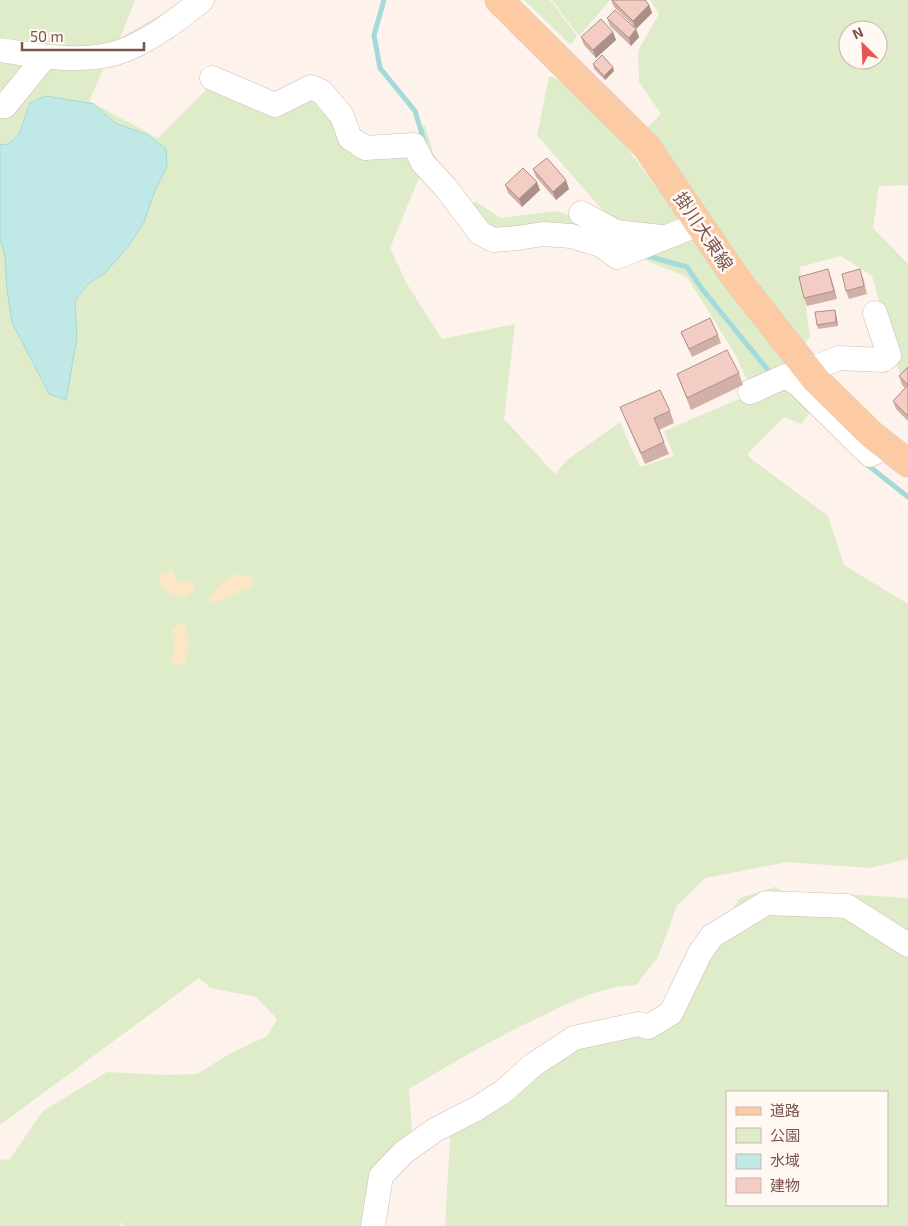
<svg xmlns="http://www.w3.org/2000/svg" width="908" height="1226" viewBox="0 0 908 1226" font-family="'Exo 2','Noto Sans JP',sans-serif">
<rect width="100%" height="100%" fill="#fdf3ec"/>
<g fill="#deecc9" fill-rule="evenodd">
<path d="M0,0H135L120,38L178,5L127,41H116L89,101L158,138L220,76L254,97L311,87L350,138L414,145L420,129L425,125L433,153L464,202H476L501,218L556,211L592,222L618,228L537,135L549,76L566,83L603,115L681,221L658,232L566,236L494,243L423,168L390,248L407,284L442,339L515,324L504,419L555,474L567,460L620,422L640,467L674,456L664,431L739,399L761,406L754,403L752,391L735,354L687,277L633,255L693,227L818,403L801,424L784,417L747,454L750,458L828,516L844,565L908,604V859L870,868L787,862L705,878L677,906L658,957L636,985C603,986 575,1000 546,1014C498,1036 454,1062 409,1089L412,1133L372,1226H124L118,1220L121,1226H0V1159L9,1160L43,1111L107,1072L166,1075L197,1074L231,1053L267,1036L277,1019L256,997L211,988L199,978L0,1125Z"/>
<polygon points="524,0 550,0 577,36 571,45"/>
<polygon points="552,0 610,0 579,36"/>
<path d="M650,0H908V185L879,186L873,228L908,264V378L900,375L872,276L841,256L800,267L810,336L805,343L762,295L647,128L661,114L639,82L638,51L659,14ZM848,30H878V60H848Z"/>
<path d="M775,887L794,897L843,894L908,898V1226H445L451,1122L587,1044L658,1025L740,898ZM727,1092H887V1205H727Z"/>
</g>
<g fill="#fce6c6">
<polygon points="172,570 178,581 191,581 195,590 185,597 170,594 160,585 159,576"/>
<path d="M238,574L251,577L254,585C242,590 221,604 209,601C218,585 221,580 238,574Z"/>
<polygon points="185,622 189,646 185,662 176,665 170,661 175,653 172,630 177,625"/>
</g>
<polygon fill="#bfe8e7" stroke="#a4dad9" points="45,96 94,104 115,123 148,135 166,149 167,166 154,193 144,222 128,247 105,273 88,284 75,301 77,338 66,400 49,394 12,322 7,290 5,256 0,239 0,144 7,145 19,134 30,103"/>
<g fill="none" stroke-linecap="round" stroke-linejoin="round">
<g stroke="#a4dad9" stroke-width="5">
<polyline points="384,0 374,35 380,68 415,111 425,144"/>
<polyline points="644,255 687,267 702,289 772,375"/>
<polyline points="865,463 908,497"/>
</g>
<g stroke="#d3bbb3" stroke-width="25">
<g id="minor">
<path d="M0,50C37,56 89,65 125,50C154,38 178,19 202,0"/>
<polyline points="212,78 275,105 311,87 322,92 342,116 350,138 365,148 414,145 423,163 446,188 480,233 493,240 518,238 543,234 571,236 601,245 617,257 699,224"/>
<polyline points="0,106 5,106 44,58"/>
<polyline points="581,213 616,232 661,237"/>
<polyline points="810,372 819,366 839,358 883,360 889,355 875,313"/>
<polyline points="750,392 786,376 798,384 870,455 887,446"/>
<polyline points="373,1226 381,1176 404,1152 435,1130 476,1109 504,1091 533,1065 574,1038 639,1024 648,1027 671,1013 700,953 712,936 766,903 847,906 908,945"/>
</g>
</g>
<g stroke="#dacfcd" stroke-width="29">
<polyline id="major" points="499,0 646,146 735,277 816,380 872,435 908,463"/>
</g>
<use href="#minor" stroke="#fff" stroke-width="24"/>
<use href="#major" stroke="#fccba4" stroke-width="28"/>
</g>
<g fill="#d1b0a8">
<polygon points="611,0 645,0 649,5 652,13 636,29 639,37 631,46 610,26 607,18 633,25 614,7"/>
<polygon points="613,32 616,40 596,58 584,45 581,37"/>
<polygon points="593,64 614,71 605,80 594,69"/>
<polygon points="533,169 569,189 556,200 536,177"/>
<polygon points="505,185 540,190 522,207 508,193"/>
<polygon points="863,277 867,294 849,299 846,291"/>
<polygon points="831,278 837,299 807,306 804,298"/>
<polygon points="836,314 838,326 818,329 817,325"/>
<polygon points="681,332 718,335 721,343 692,357"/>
<polygon points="908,367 908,421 896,409 893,401 905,388 902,385 899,376"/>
<polygon points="739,373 743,385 691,410 677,374"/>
<polygon points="620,407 670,411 674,423 659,430 669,454 645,464 625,419"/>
</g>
<g fill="#aa9088">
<polygon points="649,5 652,13 636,29 639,37 631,46 629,38 636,29 633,21"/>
<polygon points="613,32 616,40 596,58 593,50"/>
<polygon points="613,67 614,71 605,80 604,76"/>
<polygon points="566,180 569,189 556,200 553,192"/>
<polygon points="537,182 540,190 522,207 519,199"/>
<polygon points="828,269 831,278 837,299 834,291"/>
<polygon points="835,310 836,314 838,326 836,322"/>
</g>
<g fill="#f3cdc3" stroke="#aa9088">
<polygon points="612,0 645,0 649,5 633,21"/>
<polygon points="615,10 636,29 629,38 607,18"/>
<polygon points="601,19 613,32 593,50 581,37"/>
<polygon points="602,55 613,67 604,76 593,64"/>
<polygon points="547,158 566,180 553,192 533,169"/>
<polygon points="523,168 537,182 519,199 505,185"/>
<polygon points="828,269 834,291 804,298 799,277"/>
<polygon points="860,269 864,286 846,291 842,274"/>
<polygon points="835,310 836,322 817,325 815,312"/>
<polygon points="710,318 718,335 689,349 681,332"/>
<polygon points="727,350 739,373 687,398 677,374"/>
<polygon points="908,367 908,414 907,415 893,401 908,385 899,376"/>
<polygon points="660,390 670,411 654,418 664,442 641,453 620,407"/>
</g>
<g text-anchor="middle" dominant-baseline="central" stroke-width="5" stroke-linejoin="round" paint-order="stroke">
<g font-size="18" fill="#7a544d" stroke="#fff8f3">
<text transform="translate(704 231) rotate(56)">掛川大東線</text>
</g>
</g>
<rect x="726" y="1091" width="162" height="115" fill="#fff8f3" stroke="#cab6b1"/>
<rect x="736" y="1107" width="25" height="8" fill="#fccba4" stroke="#cab6b1"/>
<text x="770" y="1116" font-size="15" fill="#7a544d">道路</text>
<rect x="736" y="1128" width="25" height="15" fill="#deecc9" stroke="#cab6b1"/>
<text x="770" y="1141" font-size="15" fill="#7a544d">公園</text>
<rect x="736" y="1154" width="25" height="15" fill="#bfe8e7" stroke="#cab6b1"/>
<text x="770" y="1166" font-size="15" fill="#7a544d">水域</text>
<rect x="736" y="1178" width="25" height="15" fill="#f3cdc3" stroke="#cab6b1"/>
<text x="770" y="1191" font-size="15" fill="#7a544d">建物</text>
<g transform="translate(863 45) rotate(336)"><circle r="24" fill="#fff8f3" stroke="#cab6b1"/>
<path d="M0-4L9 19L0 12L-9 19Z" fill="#e85550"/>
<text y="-8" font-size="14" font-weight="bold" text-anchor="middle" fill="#7a544d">N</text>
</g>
<path d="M22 42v8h122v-8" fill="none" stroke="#7a544d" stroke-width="2.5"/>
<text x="30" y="42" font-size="15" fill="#7a544d" stroke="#fff8f3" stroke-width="4" paint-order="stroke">50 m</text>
</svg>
